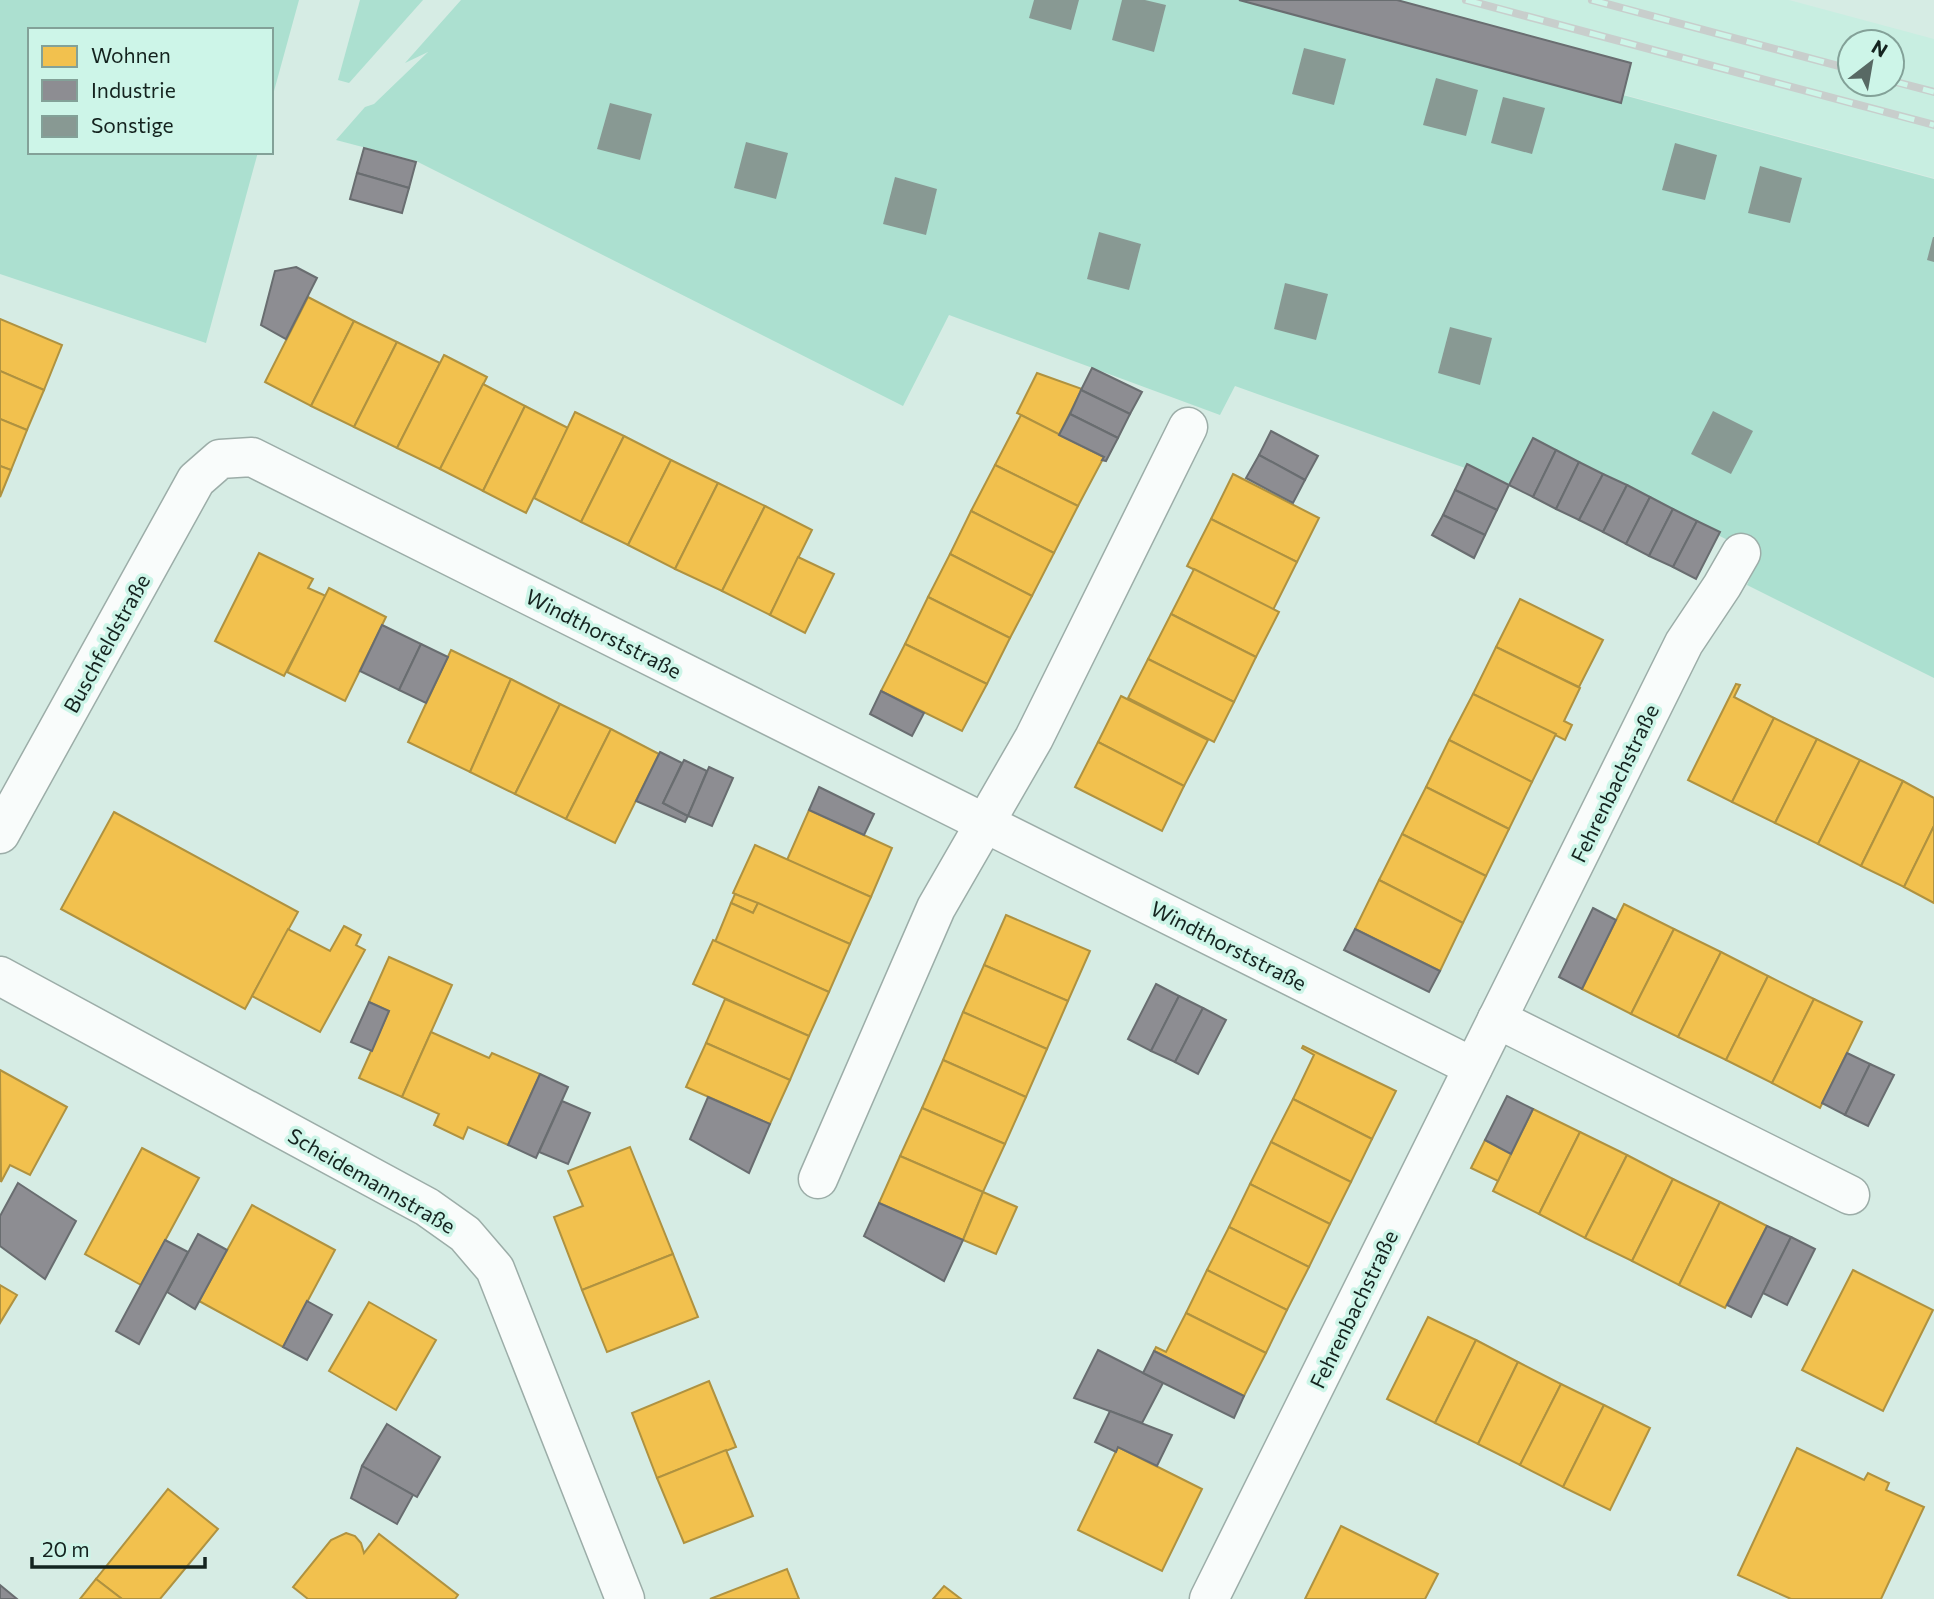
<svg xmlns="http://www.w3.org/2000/svg" width="1934" height="1599" viewBox="0 0 1934 1599" font-family="Commissioner,sans-serif">
<rect width="100%" height="100%" fill="#d6ece4"/>
<path fill="#c8eee1" fill-rule="evenodd" d="M1273,0H1789L1934,39V178ZM1850,42H1892V84H1850Z"/>
<g fill="#ace0d0">
<polygon points="0,0 299,0 271,102 271,30 30,30 30,152 258,152 206,343 0,274"/>
<polygon points="360,0 423,0 349,83 338,80"/>
<polygon points="461,0 1271,0 1934,179 1934,678 1747,585 1760,556 1540,447 1510,484 1235,386 1220,415 949,315 903,406 416,161 336,140 365,107 374,104 428,52 405,63"/>
</g>
<g fill="#f2c14e" stroke="#af9240" stroke-width="2">
<polygon points="308,297 354,321 311,406 265,382"/>
<polygon points="0,319 62,345 44,390 0,371"/>
<polygon points="354,321 397,342 354,427 311,406"/>
<polygon points="397,342 440,363 397,448 354,427"/>
<polygon points="444,355 487,377 440,469 397,448"/>
<polygon points="0,371 44,390 27,430 0,419"/>
<polygon points="1037,373 1082,389 1059,435 1017,413"/>
<polygon points="483,384 525,406 483,491 440,469"/>
<polygon points="525,406 568,428 526,513 483,491"/>
<polygon points="575,412 624,436 581,522 534,498"/>
<polygon points="1021,415 1104,457 1078,506 995,465"/>
<polygon points="0,419 27,430 11,470 0,466"/>
<polygon points="624,436 671,460 628,545 581,522"/>
<polygon points="671,460 718,483 675,569 628,545"/>
<polygon points="995,465 1078,506 1054,553 971,511"/>
<polygon points="0,466 11,470 0,497"/>
<polygon points="1233,474 1319,518 1297,562 1211,519"/>
<polygon points="718,483 765,506 722,591 675,569"/>
<polygon points="765,506 812,530 770,615 722,591"/>
<polygon points="971,511 1054,553 1032,596 950,554"/>
<polygon points="1211,519 1297,562 1273,610 1187,566"/>
<polygon points="259,553 313,579 308,588 326,596 284,676 215,641"/>
<polygon points="950,554 1032,596 1010,638 928,597"/>
<polygon points="798,557 834,574 805,633 770,615"/>
<polygon points="1194,569 1279,612 1256,657 1171,614"/>
<polygon points="329,588 386,617 345,701 287,672"/>
<polygon points="928,597 1010,638 987,684 905,644"/>
<polygon points="1520,599 1603,640 1579,687 1496,647"/>
<polygon points="1171,614 1256,657 1234,702 1148,659"/>
<polygon points="905,644 987,684 962,731 881,691"/>
<polygon points="1496,647 1580,688 1564,721 1572,725 1565,740 1473,694"/>
<polygon points="451,650 511,679 470,772 408,742"/>
<polygon points="1148,659 1234,702 1214,742 1128,698"/>
<polygon points="511,679 560,704 515,794 470,772"/>
<polygon points="1736,684 1740,685 1734,697 1774,718 1732,802 1688,780"/>
<polygon points="1473,694 1556,734 1532,782 1449,740"/>
<polygon points="1121,696 1208,740 1184,786 1098,742"/>
<polygon points="560,704 611,729 566,819 515,794"/>
<polygon points="1774,718 1817,739 1775,823 1732,802"/>
<polygon points="611,729 659,754 615,843 566,819"/>
<polygon points="1817,739 1860,760 1818,844 1775,823"/>
<polygon points="1449,740 1532,782 1509,829 1426,787"/>
<polygon points="1098,742 1184,786 1162,831 1075,787"/>
<polygon points="1860,760 1903,781 1861,866 1818,844"/>
<polygon points="1903,781 1934,798 1934,826 1904,887 1861,866"/>
<polygon points="1426,787 1509,829 1486,876 1402,834"/>
<polygon points="809,810 892,848 871,897 787,860"/>
<polygon points="114,812 298,912 245,1009 61,909"/>
<polygon points="1934,826 1934,903 1904,887"/>
<polygon points="1402,834 1486,876 1463,923 1379,880"/>
<polygon points="755,845 871,897 850,944 733,893"/>
<polygon points="1379,880 1463,923 1440,971 1355,929"/>
<polygon points="735,894 758,903 753,913 731,903"/>
<polygon points="731,903 753,913 758,903 850,944 829,992 715,942"/>
<polygon points="1624,904 1674,929 1631,1014 1582,989"/>
<polygon points="1006,915 1090,951 1068,1001 984,965"/>
<polygon points="344,926 361,935 356,945 365,950 320,1032 252,996 288,929 330,951"/>
<polygon points="1674,929 1721,952 1678,1037 1631,1014"/>
<polygon points="713,940 829,992 809,1036 693,984"/>
<polygon points="1721,952 1768,976 1726,1060 1678,1037"/>
<polygon points="389,957 452,985 402,1097 359,1078 389,1011 369,1002"/>
<polygon points="984,965 1068,1001 1047,1049 963,1012"/>
<polygon points="1768,976 1814,999 1772,1083 1726,1060"/>
<polygon points="725,999 809,1036 790,1080 706,1043"/>
<polygon points="1814,999 1862,1022 1820,1108 1772,1083"/>
<polygon points="963,1012 1047,1049 1026,1097 943,1060"/>
<polygon points="431,1032 489,1058 492,1053 540,1074 508,1145 468,1127 463,1139 434,1125 439,1114 402,1097"/>
<polygon points="706,1043 790,1080 770,1124 686,1087"/>
<polygon points="1303,1046 1396,1091 1372,1139 1293,1099 1314,1055 1302,1048"/>
<polygon points="943,1060 1026,1097 1005,1144 922,1108"/>
<polygon points="0,1070 67,1107 30,1175 10,1165 1,1182"/>
<polygon points="1293,1099 1372,1139 1351,1182 1271,1142"/>
<polygon points="922,1108 1005,1144 983,1192 900,1156"/>
<polygon points="1533,1109 1580,1132 1539,1214 1493,1191"/>
<polygon points="1580,1132 1627,1155 1585,1238 1539,1214"/>
<polygon points="1485,1140 1511,1154 1498,1181 1471,1168"/>
<polygon points="1271,1142 1351,1182 1330,1224 1250,1184"/>
<polygon points="630,1147 673,1254 582,1290 554,1217 583,1206 568,1171"/>
<polygon points="142,1148 199,1178 141,1285 85,1254"/>
<polygon points="1627,1155 1673,1179 1632,1261 1585,1238"/>
<polygon points="900,1156 983,1192 963,1240 879,1203"/>
<polygon points="1673,1179 1720,1202 1679,1285 1632,1261"/>
<polygon points="1250,1184 1330,1224 1309,1267 1229,1227"/>
<polygon points="983,1192 1017,1207 996,1254 963,1240"/>
<polygon points="1720,1202 1767,1226 1725,1308 1679,1285"/>
<polygon points="252,1205 335,1250 283,1347 199,1301"/>
<polygon points="1229,1227 1309,1267 1287,1310 1207,1270"/>
<polygon points="673,1254 698,1317 607,1352 582,1290"/>
<polygon points="1207,1270 1287,1310 1266,1353 1186,1313"/>
<polygon points="1853,1270 1933,1310 1883,1411 1802,1370"/>
<polygon points="0,1285 17,1295 0,1323"/>
<polygon points="369,1302 436,1340 396,1410 329,1371"/>
<polygon points="1186,1313 1266,1353 1244,1396 1154,1351 1156,1347 1166,1352"/>
<polygon points="1428,1317 1476,1340 1435,1423 1387,1399"/>
<polygon points="1476,1340 1518,1362 1478,1444 1435,1423"/>
<polygon points="1518,1362 1561,1384 1520,1465 1478,1444"/>
<polygon points="709,1381 736,1447 657,1478 632,1413"/>
<polygon points="1561,1384 1604,1405 1563,1487 1520,1465"/>
<polygon points="1604,1405 1650,1428 1610,1510 1563,1487"/>
<polygon points="1118,1447 1202,1489 1162,1571 1078,1530"/>
<polygon points="1797,1448 1864,1480 1868,1473 1889,1483 1886,1490 1924,1507 1881,1599 1791,1599 1738,1575"/>
<polygon points="726,1450 753,1516 684,1543 657,1478"/>
<polygon points="168,1489 218,1529 160,1599 122,1599 96,1579"/>
<polygon points="1341,1526 1438,1574 1425,1599 1305,1599"/>
<polygon points="346,1533 355,1536 361,1543 364,1553 379,1534 458,1595 455,1599 308,1599 293,1587 331,1540"/>
<polygon points="787,1569 799,1599 710,1599"/>
<polygon points="96,1579 122,1599 80,1599"/>
<polygon points="944,1586 961,1599 933,1599"/>
</g>
<g fill="#8d8d92" stroke="#696d70" stroke-width="2">
<polygon points="1239,0 1397,0 1631,63 1621,103"/>
<polygon points="364,148 416,162 409,188 357,173"/>
<polygon points="357,173 409,188 402,213 350,199"/>
<polygon points="296,267 317,278 286,339 261,325 275,271"/>
<polygon points="1092,368 1142,392 1130,414 1081,390"/>
<polygon points="1081,390 1130,414 1118,438 1070,414"/>
<polygon points="1070,414 1118,438 1106,461 1102,460 1104,457 1059,435"/>
<polygon points="1271,431 1318,456 1305,480 1259,455"/>
<polygon points="1533,438 1556,450 1533,497 1509,485"/>
<polygon points="1556,450 1579,462 1556,509 1533,497"/>
<polygon points="1259,455 1305,480 1293,503 1246,478"/>
<polygon points="1579,462 1603,474 1579,520 1556,509"/>
<polygon points="1467,464 1509,485 1497,510 1455,490"/>
<polygon points="1603,474 1627,485 1603,532 1579,520"/>
<polygon points="1627,485 1650,497 1626,544 1603,532"/>
<polygon points="1455,490 1497,510 1485,535 1443,515"/>
<polygon points="1650,497 1673,509 1649,556 1626,544"/>
<polygon points="1673,509 1697,521 1673,567 1649,556"/>
<polygon points="1443,515 1485,535 1474,558 1432,535"/>
<polygon points="1697,521 1720,532 1696,579 1673,567"/>
<polygon points="382,625 421,644 399,690 360,671"/>
<polygon points="421,644 448,657 426,703 399,690"/>
<polygon points="881,691 924,713 912,736 870,714"/>
<polygon points="660,752 682,763 663,803 688,816 685,822 636,801"/>
<polygon points="684,760 707,771 688,816 663,803"/>
<polygon points="709,767 733,778 712,826 688,816"/>
<polygon points="819,787 874,814 864,835 809,810"/>
<polygon points="1593,908 1616,920 1582,989 1559,977"/>
<polygon points="1355,929 1440,971 1429,992 1344,950"/>
<polygon points="1156,984 1179,996 1151,1051 1128,1039"/>
<polygon points="1179,996 1203,1008 1175,1062 1151,1051"/>
<polygon points="369,1002 389,1011 372,1051 351,1042"/>
<polygon points="1203,1008 1226,1020 1198,1074 1175,1062"/>
<polygon points="1847,1053 1870,1064 1845,1115 1822,1103"/>
<polygon points="1870,1064 1894,1075 1868,1126 1845,1115"/>
<polygon points="540,1074 568,1087 536,1158 508,1145"/>
<polygon points="1507,1096 1533,1109 1511,1154 1485,1140"/>
<polygon points="708,1097 770,1124 749,1173 690,1139"/>
<polygon points="562,1101 590,1113 568,1164 539,1152"/>
<polygon points="18,1183 76,1221 45,1279 0,1246 0,1216"/>
<polygon points="879,1203 963,1240 944,1281 864,1236"/>
<polygon points="1767,1226 1791,1237 1751,1317 1727,1305"/>
<polygon points="198,1234 227,1250 195,1309 167,1292"/>
<polygon points="1791,1237 1815,1249 1787,1305 1763,1293"/>
<polygon points="165,1240 188,1252 139,1344 116,1331"/>
<polygon points="307,1301 332,1315 307,1360 283,1347"/>
<polygon points="1098,1350 1163,1383 1142,1423 1074,1398"/>
<polygon points="1154,1351 1244,1396 1234,1418 1143,1373"/>
<polygon points="1110,1411 1172,1435 1157,1466 1118,1447 1116,1452 1095,1442"/>
<polygon points="387,1424 440,1457 417,1497 362,1466"/>
<polygon points="362,1466 413,1495 397,1524 351,1498"/>
<polygon points="0,1585 17,1599 0,1599"/>
</g>
<g fill="#889993">
<polygon points="1034,0 1079,0 1071,30 1029,18"/>
<polygon points="1122,0 1145,0 1166,5 1154,52 1112,40"/>
<polygon points="1304,48 1346,59 1334,105 1292,94"/>
<polygon points="1436,78 1478,90 1466,136 1423,125"/>
<polygon points="1503,97 1545,108 1532,154 1491,143"/>
<polygon points="610,103 652,114 640,160 597,149"/>
<polygon points="746,142 788,153 776,199 734,188"/>
<polygon points="1675,143 1717,155 1705,200 1662,190"/>
<polygon points="1760,166 1802,178 1790,223 1748,213"/>
<polygon points="895,177 937,189 926,235 883,224"/>
<polygon points="1099,232 1141,244 1129,290 1087,279"/>
<polygon points="1933,237 1934,237 1934,262 1927,260"/>
<polygon points="1285,283 1328,294 1316,340 1274,329"/>
<polygon points="1450,327 1492,338 1480,385 1438,373"/>
<polygon points="1713,411 1753,431 1731,474 1691,454"/>
</g>
<g fill="none" stroke-linecap="round" stroke-linejoin="round">
<g stroke="#9cada8" stroke-width="41">
<g id="street">
<polyline points="0,834 196,480 220,459 252,457 1473,1067"/>
<polyline points="0,976 427,1207 465,1234 495,1269 625,1599"/>
<polyline points="1497,1019 1850,1195"/>
<polyline points="818,1179 936,908 1034,738 1188,427"/>
<polyline points="1209,1599 1684,643 1722,586 1741,553"/>
</g>
</g>
<use href="#street" stroke="#f9fcfb" stroke-width="38"/>
<g stroke="#c8cecc" stroke-width="8">
<g id="rail">
<polyline points="1466,0 1934,125"/>
<polyline points="1592,0 1850,69"/>
<polyline points="1892,81 1934,92"/>
</g>
</g>
<use href="#rail" stroke="#cdf5e8" stroke-width="5" stroke-dasharray="16" stroke-linecap="butt"/>
</g>
<g text-anchor="middle" dominant-baseline="central" stroke-width="7" stroke-linejoin="round" paint-order="stroke">
<g font-size="21" fill="#14231f" stroke="#cdf5e8">
<text transform="translate(604 633) rotate(27)">Windthorststraße</text>
<text transform="translate(106 643) rotate(-61)">Buschfeldstraße</text>
<text transform="translate(1614 783) rotate(-64)">Fehrenbachstraße</text>
<text transform="translate(1229 945) rotate(27)">Windthorststraße</text>
<text transform="translate(372 1180) rotate(30)">Scheidemannstraße</text>
<text transform="translate(1353 1309) rotate(-64)">Fehrenbachstraße</text>
</g>
</g>
<rect x="28" y="28" width="245" height="126" fill="#cdf5e8" stroke="#83a198" stroke-width="2"/>
<rect x="42" y="46" width="35" height="21" fill="#f2c14e" stroke="#83a198" stroke-width="2"/>
<text x="91" y="63" font-size="21" fill="#14231f">Wohnen</text>
<rect x="42" y="80" width="35" height="21" fill="#8d8d92" stroke="#83a198" stroke-width="2"/>
<text x="91" y="98" font-size="21" fill="#14231f">Industrie</text>
<rect x="42" y="116" width="35" height="21" fill="#889993" stroke="#83a198" stroke-width="2"/>
<text x="91" y="133" font-size="21" fill="#14231f">Sonstige</text>
<g transform="translate(1871 63) rotate(31)"><circle r="33" fill="#cdf5e8" stroke="#83a198" stroke-width="2"/>
<path d="M0-5L12 26L0 18L-12 26Z" fill="#586964"/>
<text y="-10" font-size="19" font-weight="bold" text-anchor="middle" fill="#14231f">N</text>
</g>
<path d="M32 1557v10h173v-10" fill="none" stroke="#14231f" stroke-width="3.5"/>
<text x="42" y="1557" font-size="21" fill="#14231f" stroke="#cdf5e8" stroke-width="5" paint-order="stroke">20 m</text>
</svg>
